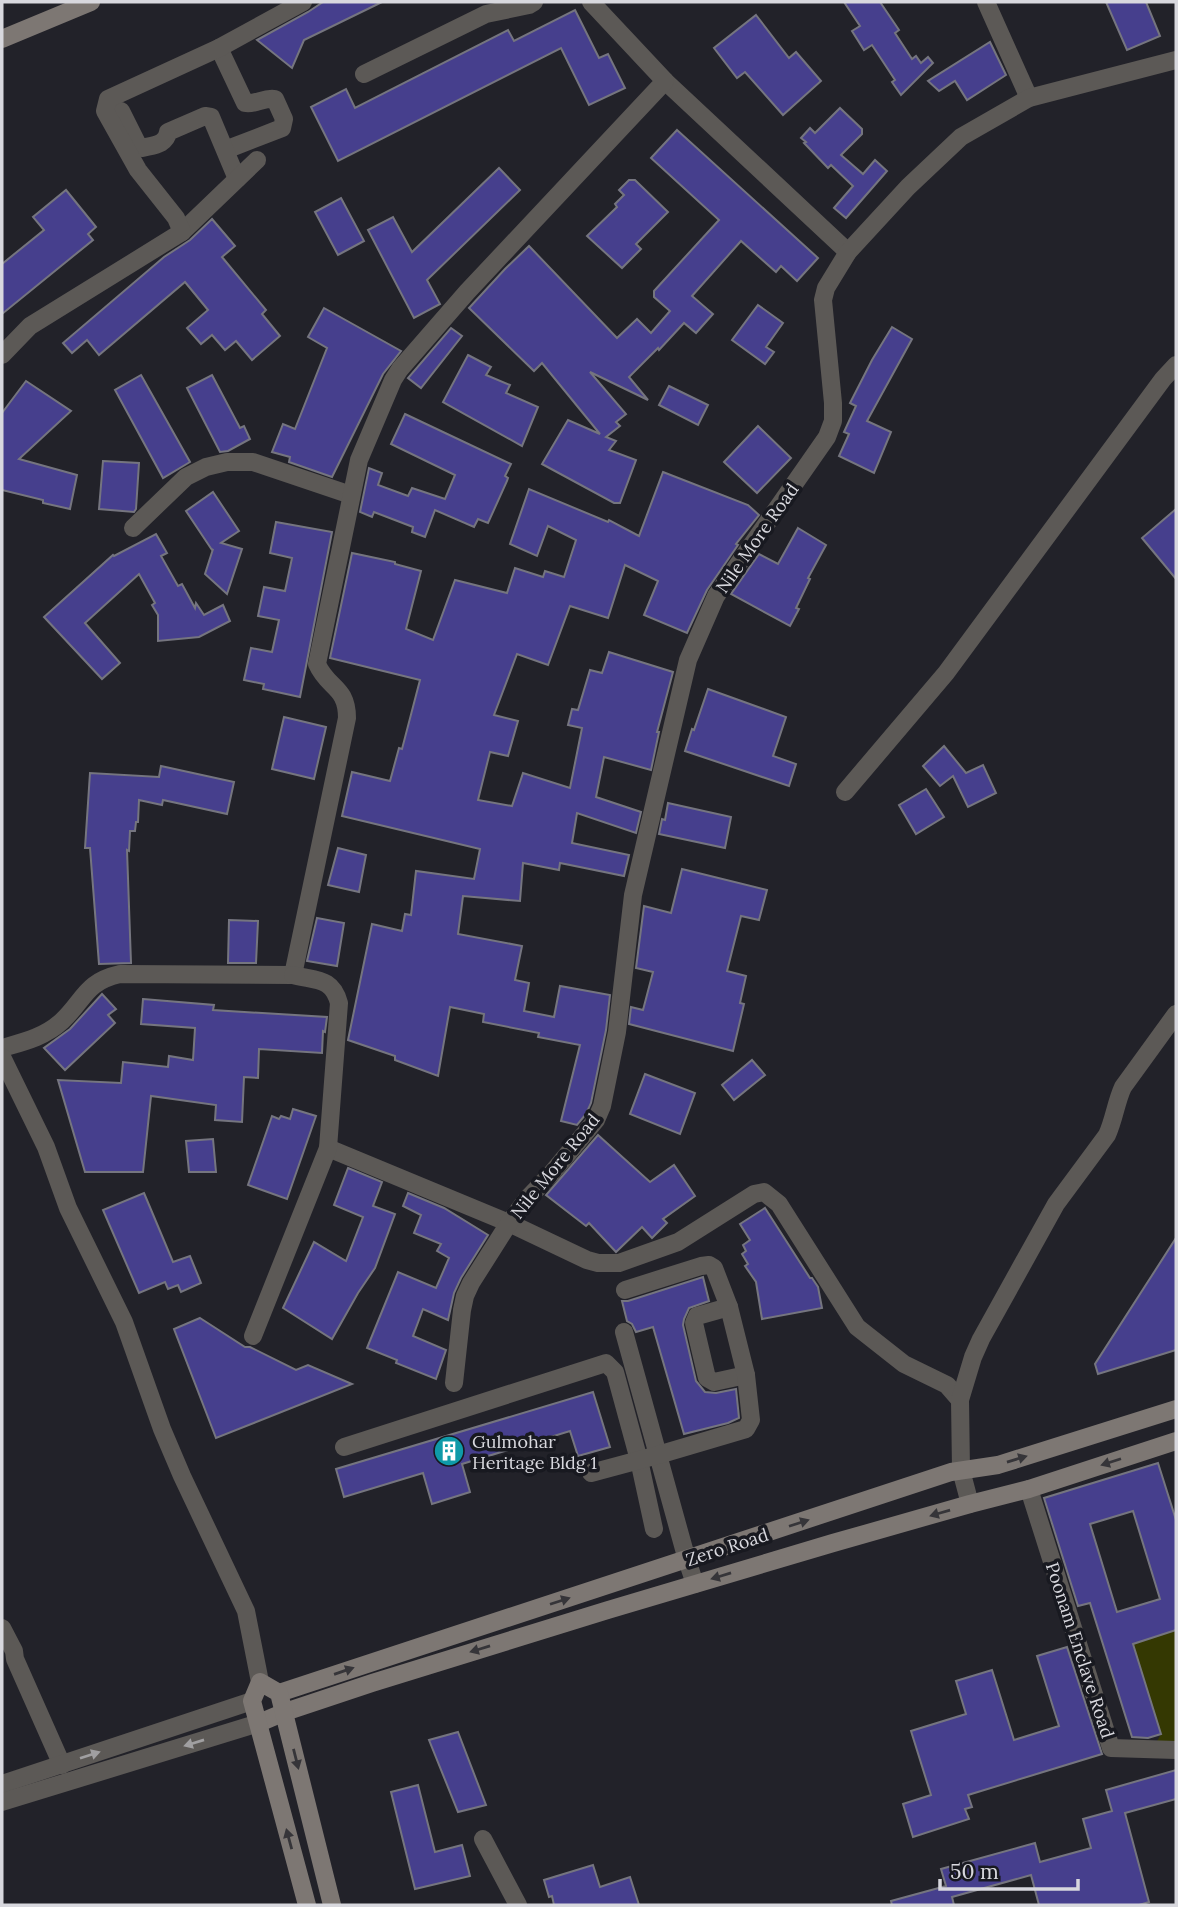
<svg xmlns="http://www.w3.org/2000/svg" width="1178" height="1907" viewBox="0 0 1178 1907" font-family="Lora,serif">
<rect width="100%" height="100%" fill="#222229"/>
<polygon fill="#343802" points="1176,1630 1176,1750 1152,1750 1161,1734 1133,1644"/>
<g fill="#463f8d" stroke="#75757f" stroke-width="2" fill-rule="evenodd">
<polygon points="323,2 382,2 304,40 292,68 257,40 308,12"/>
<polygon points="844,2 880,2 899,30 895,33 912,59 916,56 921,63 928,57 933,63 901,95 892,82 895,80 872,45 864,50 852,31 860,26"/>
<polygon points="1106,2 1146,2 1160,36 1127,50"/>
<polygon points="575,10 599,58 608,54 625,88 589,105 561,48 338,161 311,107 346,89 355,108 508,30 514,41"/>
<polygon points="756,15 789,58 796,52 821,81 783,115 745,72 737,78 714,48"/>
<polygon points="990,42 1006,75 967,100 955,81 939,91 928,81"/>
<polygon points="840,108 862,129 862,134 841,155 863,174 875,160 887,171 846,218 834,208 853,186 831,165 828,168 804,143 806,142 801,138 810,128 815,133"/>
<polygon points="677,130 818,258 797,281 781,266 776,272 741,241 692,296 713,314 696,333 684,323 659,350 658,348 629,377 648,400 590,372 626,414 616,422 620,426 606,437 616,441 609,450 636,460 620,503 614,503 542,464 568,420 600,434 542,363 534,371 469,308 505,269 529,246 617,338 637,319 651,333 670,311 654,297 654,291 719,220 651,158"/>
<polygon points="499,168 520,190 427,280 440,304 414,318 368,230 393,217 412,252"/>
<polygon points="629,180 635,180 668,212 636,244 641,249 622,268 587,236 617,207 615,204 624,195 619,190"/>
<polygon points="66,190 96,227 88,234 93,240 2,314 2,264 44,230 33,217"/>
<polygon points="341,198 364,241 338,255 315,212"/>
<polygon points="212,219 235,246 222,257 266,310 262,314 280,336 252,360 236,341 225,350 212,335 201,344 187,328 208,310 185,282 99,355 87,340 72,353 63,343 164,257 190,240"/>
<polygon points="758,305 783,323 766,347 774,352 765,364 732,340"/>
<polygon points="324,308 401,351 383,374 332,477 289,462 290,457 272,452 283,424 295,429 327,348 308,337"/>
<polygon points="892,327 912,339 867,421 891,432 874,473 839,456 849,434 844,432 856,406 850,403 872,360"/>
<polygon points="451,328 462,336 421,388 408,378"/>
<polygon points="468,355 491,367 486,375 510,385 506,393 538,407 522,446 443,402"/>
<polygon points="141,375 190,462 163,478 115,390"/>
<polygon points="212,375 240,428 244,426 250,439 228,451 220,452 187,388"/>
<polygon points="26,381 71,411 19,459 77,475 70,509 43,503 43,500 2,490 2,413"/>
<polygon points="669,386 708,405 698,425 659,405"/>
<polygon points="405,414 511,464 505,476 508,478 507,481 488,523 478,519 474,527 435,510 425,537 412,532 413,527 374,512 372,517 360,512 369,468 382,473 378,485 408,496 412,488 445,499 455,475 391,444"/>
<polygon points="758,426 791,458 757,493 724,462"/>
<polygon points="103,461 139,463 136,509 134,512 99,509"/>
<polygon points="663,472 748,505 759,515 736,544 738,545 707,590 687,633 644,615 658,581 625,565 608,618 570,606 548,665 517,654 494,715 518,721 508,756 490,752 478,800 512,806 523,773 570,788 582,728 568,725 572,709 578,710 590,670 602,673 609,652 673,672 657,732 659,732 651,770 604,757 596,797 641,812 636,833 577,813 572,843 629,855 624,876 560,863 559,870 523,863 520,901 463,896 458,934 522,946 515,980 529,983 524,1011 554,1017 560,986 610,995 606,1030 591,1103 586,1114 577,1125 561,1121 580,1045 538,1037 539,1033 483,1022 484,1014 450,1007 438,1076 395,1060 395,1056 348,1040 372,924 402,931 405,914 411,915 416,871 474,879 480,849 342,816 352,772 390,781 399,748 402,749 420,680 330,658 352,553 395,562 395,564 421,571 406,629 433,640 455,580 507,593 515,568 543,577 545,571 564,577 576,540 548,526 537,556 510,544 529,489 608,522 609,520 639,536"/>
<polygon points="213,492 239,531 221,543 242,549 227,594 205,574 213,549 212,550 186,511"/>
<polygon points="1176,509 1176,579 1142,538"/>
<polygon points="276,522 332,532 300,697 263,689 264,684 244,680 251,648 272,652 279,620 258,616 264,587 285,591 292,558 270,553"/>
<polygon points="798,528 826,545 808,578 810,579 796,608 799,609 790,626 731,594 759,554 778,564"/>
<polygon points="156,534 167,553 161,556 178,586 182,584 195,608 196,603 204,615 223,605 230,621 199,637 158,641 158,615 152,605 155,603 139,574 85,623 120,663 102,679 44,617 113,555 114,556"/>
<polygon points="708,689 786,717 773,756 796,764 789,786 685,751 692,729 694,730"/>
<polygon points="284,717 326,727 314,779 272,769"/>
<polygon points="944,746 966,773 983,765 996,793 968,807 953,776 940,786 923,766"/>
<polygon points="161,766 234,782 227,814 163,800 162,805 139,800 138,822 136,822 135,831 130,831 129,851 127,850 131,963 99,964 90,848 85,848 90,773 159,777"/>
<polygon points="926,789 944,817 916,834 899,805"/>
<polygon points="668,803 731,817 725,848 659,834 662,819 665,820"/>
<polygon points="338,848 366,855 359,892 328,885"/>
<polygon points="682,869 767,890 759,920 741,916 727,971 746,976 740,1003 744,1004 733,1051 629,1024 631,1007 643,1010 653,972 636,968 644,906 671,913"/>
<polygon points="317,918 344,923 337,966 307,961"/>
<polygon points="229,920 258,921 256,963 228,963"/>
<polygon points="102,994 116,1009 108,1015 115,1023 65,1070 44,1048 70,1029"/>
<polygon points="143,999 214,1005 213,1010 327,1017 325,1032 323,1031 322,1053 259,1049 258,1078 244,1077 242,1122 215,1120 216,1105 151,1096 143,1172 85,1172 58,1080 121,1083 123,1062 168,1067 169,1056 193,1060 195,1028 141,1024"/>
<polygon points="752,1060 765,1075 734,1100 722,1085"/>
<polygon points="645,1074 695,1093 680,1134 630,1114"/>
<polygon points="293,1109 316,1116 287,1199 248,1185 272,1116 279,1119 281,1116 290,1119"/>
<polygon points="598,1135 650,1182 674,1165 695,1196 663,1219 667,1223 652,1238 642,1227 616,1252 589,1223 586,1226 546,1195"/>
<polygon points="213,1139 216,1172 189,1172 186,1141"/>
<polygon points="348,1168 382,1182 373,1206 395,1214 375,1268 358,1293 332,1339 283,1308 314,1242 346,1261 363,1217 334,1205"/>
<polygon points="144,1193 173,1262 190,1256 201,1283 181,1292 178,1285 168,1289 165,1282 139,1293 103,1210"/>
<polygon points="408,1193 444,1208 488,1235 461,1278 454,1293 448,1320 423,1309 413,1336 446,1350 436,1379 396,1363 397,1360 367,1348 398,1272 436,1288 449,1258 437,1251 441,1244 414,1233 421,1215 403,1206"/>
<polygon points="765,1208 810,1278 812,1278 818,1287 822,1308 762,1319 756,1282 745,1266 748,1264 742,1254 746,1251 743,1245 750,1240 740,1224"/>
<polygon points="1176,1238 1176,1350 1098,1374 1095,1364"/>
<polygon points="703,1277 709,1301 689,1308 684,1319 683,1325 696,1381 705,1392 716,1393 736,1389 739,1418 728,1423 684,1434 653,1327 636,1332 632,1324 627,1321 622,1301 628,1301"/>
<polygon points="200,1318 245,1347 250,1347 296,1370 308,1365 352,1384 216,1438 174,1329"/>
<polygon points="593,1392 610,1447 578,1456 570,1431 462,1464 470,1492 432,1504 423,1473 344,1497 336,1469"/>
<path d="M1158,1463L1176,1520V1630L1133,1644L1161,1734L1148,1738L1132,1737L1090,1603L1078,1606L1044,1498ZM1133,1511L1160,1599L1117,1612L1090,1524Z"/>
<polygon points="1067,1647 1102,1754 968,1795 972,1807 965,1809 969,1819 913,1837 903,1804 931,1795 911,1731 966,1714 956,1681 992,1670 1014,1740 1059,1726 1037,1656"/>
<polygon points="458,1732 486,1805 458,1812 429,1740"/>
<polygon points="1176,1770 1176,1799 1125,1813 1149,1902 1139,1905 1039,1905 1031,1875 952,1897 954,1905 892,1905 891,1901 946,1886 941,1869 1035,1843 1040,1862 1091,1848 1083,1819 1112,1811 1106,1790"/>
<polygon points="418,1785 435,1852 462,1845 470,1876 415,1889 391,1792"/>
<polygon points="593,1865 600,1887 630,1877 639,1905 554,1905 552,1896 549,1897 544,1880"/>
</g>
<g fill="none" stroke-linecap="round" stroke-linejoin="round">
<g stroke="#5c5956" stroke-width="18">
<polyline points="986,2 1029,98"/>
<path d="M219,48L245,103C256,105 264,97 275,99L284,119L282,128L233,147"/>
<polyline points="364,74 486,14 529,5 534,2"/>
<polyline points="665,81 848,252"/>
<path d="M121,111L138,145L142,148C154,145 166,145 168,132L205,116L211,117L237,179"/>
<polyline points="182,232 257,160"/>
<polyline points="2,355 30,326 182,232 176,218 138,170 105,111 108,99 219,48 303,2"/>
<polyline points="133,528 186,477 206,467 227,462 253,462 351,495"/>
<polyline points="845,792 946,673 1163,379 1176,365"/>
<path d="M2,1048C23,1042 45,1037 62,1021C85,999 85,982 120,974L293,975L347,718C347,686 328,689 317,664L359,460L393,380L400,369L467,292L665,81L591,2"/>
<polyline points="2,1057 46,1147 68,1208 124,1322 162,1429 182,1476 246,1611 260,1682"/>
<polyline points="328,1148 509,1223 587,1260 598,1263 619,1263 678,1242 754,1194 764,1192 779,1204 857,1327 904,1364 947,1385 960,1400"/>
<polyline points="729,1307 697,1316 694,1323 707,1378 714,1382 746,1375"/>
<polyline points="624,1332 687,1560 695,1584"/>
<path d="M253,1336L328,1148L339,1003C332,977 316,981 293,975"/>
<polyline points="454,1383 462,1310 465,1296 471,1283 509,1223 526,1200 551,1174 596,1120 602,1106 617,1032 633,895 688,660 716,596 827,437 833,421 833,403 823,300 826,288 848,252 908,187 961,137 1029,98 1176,60"/>
<polyline points="344,1447 606,1363 615,1372 639,1460 654,1529"/>
<polyline points="591,1473 658,1455 746,1429 751,1420 746,1375 729,1307 714,1268 709,1265 701,1266 625,1290"/>
<polyline points="1029,1489 1111,1748 1176,1750"/>
<path d="M970,1504L961,1470L960,1400L973,1357L981,1339L1056,1204L1107,1135C1114,1120 1116,1102 1123,1087L1176,1014"/>
<polyline points="2,1628 14,1651 15,1659 62,1765"/>
<polyline points="2,1784 252,1701"/>
<polyline points="2,1802 259,1723"/>
<polyline points="483,1839 518,1905"/>
</g>
<g stroke="#7d7773" stroke-width="18">
<polyline points="2,39 91,2"/>
<polyline points="279,1693 951,1472 998,1465 1176,1409"/>
<polyline points="259,1723 285,1712 372,1683 608,1610 833,1543 970,1504 1029,1489 1176,1441"/>
<polyline points="307,1905 252,1701 260,1682 279,1693 332,1905"/>
</g>
</g>
<defs><path id="oneway-solid" d="M-6-.8H1V-3.2L6.5 0L1 3.2V.8H-6Z" transform="scale(1.75)"/></defs>
<g fill="#363539">
<use href="#oneway-solid" transform="translate(1017 1459) rotate(-17)"/>
<use href="#oneway-solid" transform="translate(1111 1462) rotate(162)"/>
<use href="#oneway-solid" transform="translate(940 1513) rotate(164)"/>
<use href="#oneway-solid" transform="translate(799 1523) rotate(-18)"/>
<use href="#oneway-solid" transform="translate(721 1576) rotate(163)"/>
<use href="#oneway-solid" transform="translate(560 1601) rotate(-18)"/>
<use href="#oneway-solid" transform="translate(480 1649) rotate(163)"/>
<use href="#oneway-solid" transform="translate(344 1671) rotate(-19)"/>
<use href="#oneway-solid" transform="translate(296 1759) rotate(76)"/>
<use href="#oneway-solid" transform="translate(289 1839) rotate(-105)"/>
</g>
<g fill="#a09fa1">
<use href="#oneway-solid" transform="translate(194 1743) rotate(163)"/>
<use href="#oneway-solid" transform="translate(90 1755) rotate(-18)"/>
</g>
<defs>
<g id="building-disc" transform="scale(1.575)"><circle r="9.5" fill="#0f9aa8" stroke="#181920"/><path d="M-4-6H4V6H1V3H-1V6H-4ZM-2.5-4.3h1.7v1.8h-1.7ZM.8-4.3h1.7v1.8H.8ZM-2.5-1h1.7V.8h-1.7ZM.8-1h1.7V.8H.8Z" fill="#fff"/></g>
</defs>
<g fill-rule="evenodd">
<use href="#building-disc" x="449" y="1451"/>
</g>
<g text-anchor="middle" dominant-baseline="central" stroke-width="7" stroke-linejoin="round" paint-order="stroke">
<g font-size="18" fill="#d8d8de" stroke="#181920">
<text transform="translate(757 538) rotate(-55)">Nile More Road</text>
<text transform="translate(555 1166) rotate(-51)">Nile More Road</text>
<text transform="translate(727 1547) rotate(-18)">Zero Road</text>
<text transform="translate(1080 1650) rotate(72)">Poonam Enclave Road</text>
</g>
<g font-size="18" fill="#d8d8de" stroke="#181920" text-anchor="start">
<text x="472" y="1441">Gulmohar<tspan x="472" dy="21">Heritage Bldg 1</tspan></text>
</g>
</g>
<rect width="1178" height="1907" fill="none" stroke="#d8d8de" stroke-width="7"/>
<path d="M940 1879v10h138v-10" fill="none" stroke="#d8d8de" stroke-width="3.5"/>
<text x="950" y="1879" font-size="21" fill="#d8d8de" stroke="#181920" stroke-width="5" paint-order="stroke">50 m</text>
</svg>
